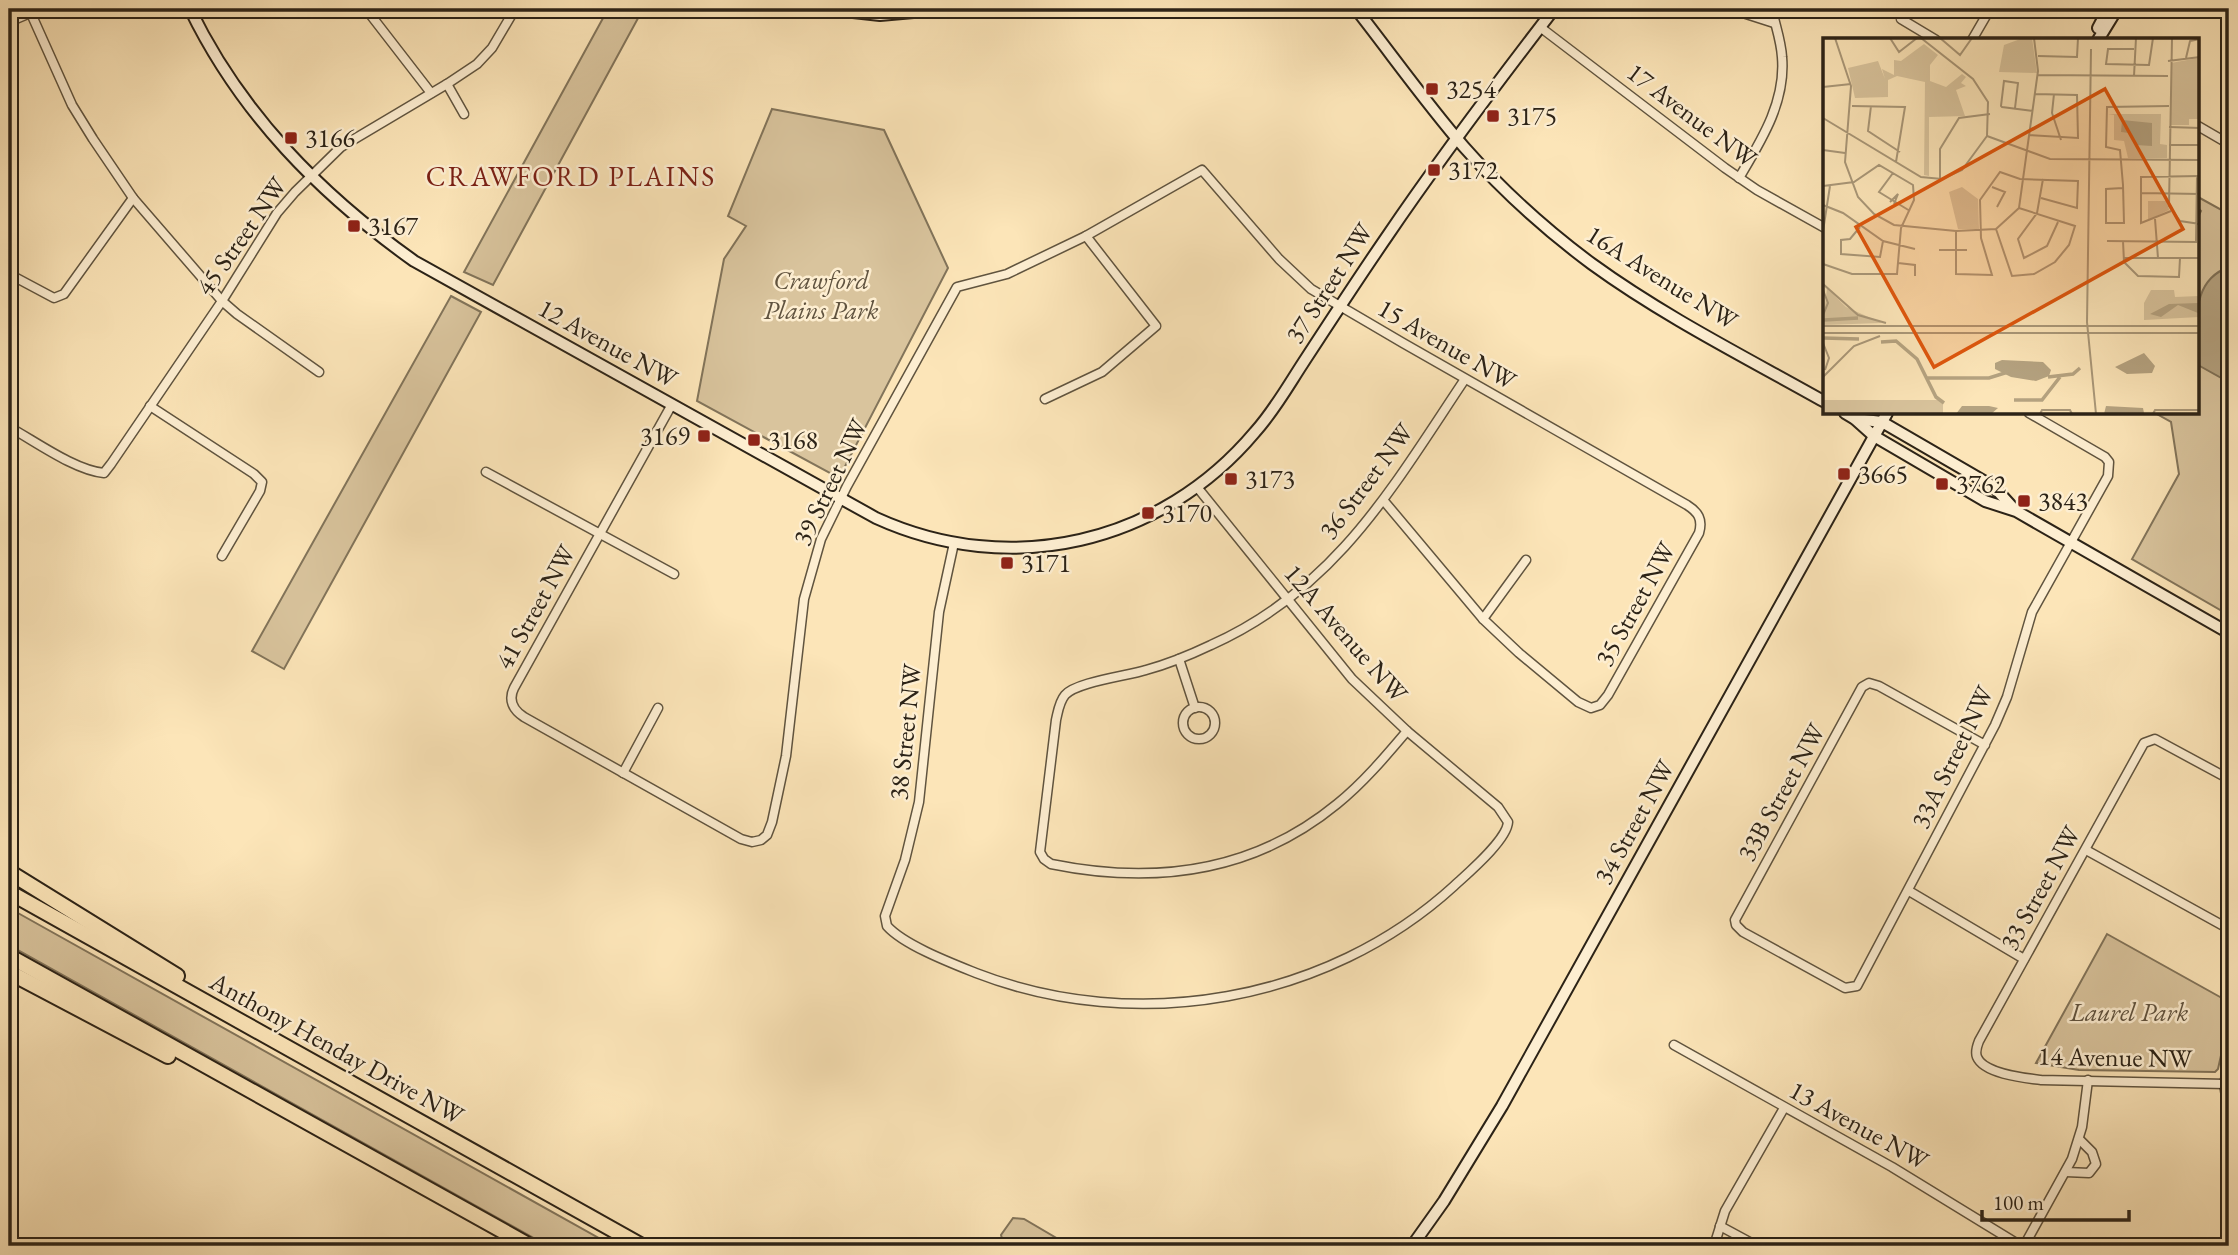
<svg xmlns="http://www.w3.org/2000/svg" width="2238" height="1255" viewBox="0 0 2238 1255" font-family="'EB Garamond',serif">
<rect width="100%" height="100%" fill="#fce5b8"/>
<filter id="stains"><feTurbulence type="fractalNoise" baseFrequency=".00286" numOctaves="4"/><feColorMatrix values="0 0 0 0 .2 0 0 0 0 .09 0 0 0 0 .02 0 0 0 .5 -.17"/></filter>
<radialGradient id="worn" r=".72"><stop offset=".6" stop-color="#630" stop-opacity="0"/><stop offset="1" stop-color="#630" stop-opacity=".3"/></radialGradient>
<g fill="#d9c49d" stroke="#82745a" stroke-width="2">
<polygon points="608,9 643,9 493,285 464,272"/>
<polygon points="772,109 884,130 948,268 839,478 697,401 724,259 746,226 728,216"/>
<polygon points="2198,197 2229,214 2229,615 2132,559 2179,474 2171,422 2155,413 2198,413 2198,217 2201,211 2198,208"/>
<polygon points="451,296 481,312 284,669 252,651"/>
<polygon points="9,908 613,1246 548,1246 9,945"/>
<polygon points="2107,934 2229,1002 2229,1019 2218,1069 2215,1072 2079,1070 2036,1063"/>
<polygon points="1013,1218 1024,1219 1070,1246 1004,1246 1001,1235"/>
</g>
<path fill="#b5a381" stroke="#7e7057" stroke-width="2" d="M2224,269L2229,271V387L2223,379L2198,365C2198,331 2188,286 2224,269Z"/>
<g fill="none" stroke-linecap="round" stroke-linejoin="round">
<g stroke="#60543f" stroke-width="11">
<g id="street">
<polyline points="29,9 72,105 93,139 133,198 222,301 237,314 319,372"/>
<polyline points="366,9 431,93"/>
<polyline points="1740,9 1746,14 1774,23"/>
<polyline points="1901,19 1936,40"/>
<polyline points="9,22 30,13"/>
<polyline points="1540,27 1725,168 1757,190 1825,228"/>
<polyline points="1972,40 1990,9"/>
<polyline points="447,84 464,114"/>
<polyline points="2198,126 2229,144"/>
<path d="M1739,178C1761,141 1786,102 1782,57C1781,40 1775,25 1772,9"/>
<polyline points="9,274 54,298 64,294 133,198"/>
<polyline points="1045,399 1102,372 1156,326 1086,236"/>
<polyline points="150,406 254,474 262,482 260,491 222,556"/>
<path d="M671,406L514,688C508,700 513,710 524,717L741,839L752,842L761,840L767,835L772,822L786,756L804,599L821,539L847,486L957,287L1007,274L1086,236L1202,170L1279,259L1311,289L1403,343L1687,505C1698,512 1703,519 1699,533L1608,695L1600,705L1591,708L1578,702L1519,653L1483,619L1384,501"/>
<path d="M9,427C35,441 74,470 104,473L111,464L222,301L277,213L295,192L341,147L447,84L477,64L492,48L515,9"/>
<polyline points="486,472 674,574"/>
<path d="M954,543L939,612L919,802L905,860L885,916L887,926C904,945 951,963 976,973C1136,1035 1327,1002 1454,886C1468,873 1507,840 1508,822L1498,807L1407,731L1352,679L1197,487"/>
<polyline points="1483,619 1526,560"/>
<polyline points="1179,659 1195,708"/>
<circle cx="1199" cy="723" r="16"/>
<path d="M1407,731C1385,757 1363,783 1337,804C1253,873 1154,885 1051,864L1044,859L1040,852L1056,720C1058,712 1059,702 1065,695C1076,682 1127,676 1146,670C1168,664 1190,655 1211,645C1336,589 1392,488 1465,379"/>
<polyline points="1985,745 1879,686 1869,683 1862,687 1735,920 1736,925 1743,932 1845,988 1857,986 1995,725 2007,697 2032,612 2108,476 2109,462 2105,457 2029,413"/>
<polyline points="623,773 658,708"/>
<polyline points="2086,850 2229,929"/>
<polyline points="1909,891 2024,959"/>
<polyline points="1674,1045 1892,1167 2021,1246"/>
<path d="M2226,1084L2041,1080C2025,1078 1984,1074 1977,1057C1975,1052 1977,1046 1979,1041L2144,743L2155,739L2229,779"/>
<polyline points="2066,1172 2089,1173 2096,1164 2092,1152 2079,1139"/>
<polyline points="1720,1226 1757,1246"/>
<polyline points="1714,1246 1725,1211 1784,1108"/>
<polyline points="2024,1246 2072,1159 2082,1127 2088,1080"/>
</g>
</g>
<g stroke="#2c2317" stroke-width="14">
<g id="secondary">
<path d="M190,9C241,114 320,194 414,261L876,518C1010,579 1161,544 1255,432C1274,411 1288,386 1303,363C1331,320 1359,277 1388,235C1441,157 1497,83 1554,9"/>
<polyline points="826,9 880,15 947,9"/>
<path d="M1356,9C1392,55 1426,103 1464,147C1502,190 1546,230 1592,264C1665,317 1747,358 1825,402"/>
<polyline points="2098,28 2108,9"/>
<polyline points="2098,40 2117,9"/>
<polyline points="1845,413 1855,419 1874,436 1985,501 2016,511 2229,633"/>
<polyline points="1855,419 1882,422 1994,487 2014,509"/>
<polyline points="2229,1065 2226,1084 2229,1112"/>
<polyline points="1412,1246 1444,1201 1502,1106 1887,413"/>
</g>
</g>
<g stroke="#2c2317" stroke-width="18">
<g id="highway">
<polyline points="9,872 177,976"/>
<polyline points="9,892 642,1246"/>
<polyline points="9,956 530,1246"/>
<polyline points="9,972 168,1056"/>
</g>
</g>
<use href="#street" stroke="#fdeed1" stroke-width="8"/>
<use href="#secondary" stroke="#fdeed1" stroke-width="10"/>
<use href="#highway" stroke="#fce5b8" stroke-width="14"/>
</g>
<g fill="#8f2418" stroke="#fdeed1" stroke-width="2.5">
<rect x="1425" y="82" width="14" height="14" rx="3.5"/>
<rect x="1486" y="109" width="14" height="14" rx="3.5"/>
<rect x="284" y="131" width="14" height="14" rx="3.5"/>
<rect x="1427" y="163" width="14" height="14" rx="3.5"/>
<rect x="347" y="219" width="14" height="14" rx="3.5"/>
<rect x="697" y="429" width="14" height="14" rx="3.5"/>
<rect x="747" y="433" width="14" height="14" rx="3.5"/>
<rect x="1837" y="467" width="14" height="14" rx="3.5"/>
<rect x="1224" y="472" width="14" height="14" rx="3.5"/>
<rect x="1935" y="477" width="14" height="14" rx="3.5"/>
<rect x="2017" y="494" width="14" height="14" rx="3.5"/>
<rect x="1141" y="506" width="14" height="14" rx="3.5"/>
<rect x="1000" y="556" width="14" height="14" rx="3.5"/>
</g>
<g text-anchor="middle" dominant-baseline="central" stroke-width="5" stroke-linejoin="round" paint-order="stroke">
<g font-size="26" fill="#2c2317" stroke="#fdeed1" text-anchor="start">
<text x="1446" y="89">3254</text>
<text x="1507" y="116">3175</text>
<text x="305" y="138">3166</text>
<text x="1448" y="170">3172</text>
<text x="368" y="226">3167</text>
<text x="690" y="436" text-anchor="end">3169</text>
<text x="768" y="440">3168</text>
<text x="1858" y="474">3665</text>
<text x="1245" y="479">3173</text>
<text x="1956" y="484">3762</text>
<text x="2038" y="501">3843</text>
<text x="1162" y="513">3170</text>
<text x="1021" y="563">3171</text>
</g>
<g font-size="26" fill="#2c2317" stroke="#fdeed1">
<text transform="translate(1692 115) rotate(37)">17 Avenue NW</text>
<text transform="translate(241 236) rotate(-55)">45 Street NW</text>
<text transform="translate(1662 277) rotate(32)">16A Avenue NW</text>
<text transform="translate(1329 283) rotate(-57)">37 Street NW</text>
<text transform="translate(608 343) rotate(29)">12 Avenue NW</text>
<text transform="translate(1447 344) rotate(30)">15 Avenue NW</text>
<text transform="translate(1366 481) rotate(-53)">36 Street NW</text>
<text transform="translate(830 482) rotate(-64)">39 Street NW</text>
<text transform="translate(1635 604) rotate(-61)">35 Street NW</text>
<text transform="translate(535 607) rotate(-61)">41 Street NW</text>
<text transform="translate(1346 633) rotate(49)">12A Avenue NW</text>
<text transform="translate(905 732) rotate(-84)">38 Street NW</text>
<text transform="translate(1952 757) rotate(-64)">33A Street NW</text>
<text transform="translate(1781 792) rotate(-61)">33B Street NW</text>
<text transform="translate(1634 822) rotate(-61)">34 Street NW</text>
<text transform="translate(2040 888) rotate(-61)">33 Street NW</text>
<text transform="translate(337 1048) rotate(29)">Anthony Henday Drive NW</text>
<text transform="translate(2115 1057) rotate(1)">14 Avenue NW</text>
<text transform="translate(1859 1125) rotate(29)">13 Avenue NW</text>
</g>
<g font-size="26" font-style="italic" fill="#60533f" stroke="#fdeed1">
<text x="821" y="280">Crawford<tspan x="821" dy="30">Plains Park</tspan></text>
<text x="2129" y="1012">Laurel Park</text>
</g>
<g font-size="28" letter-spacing="2" fill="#7a1f14" stroke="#fdeed1">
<text x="571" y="176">CRAWFORD PLAINS</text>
</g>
</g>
<g transform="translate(1823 38)">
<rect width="376" height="376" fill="#fce5b8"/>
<path d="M200,0H209L214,35L176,34L181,7ZM101,6L115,17L107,27V43L123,49L139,36L143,39L138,45L143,48L133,52L142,78L106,79V138L101,137L102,44L74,38L65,42V59L32,60L25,30L55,23L62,41L59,31L71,37V22L78,23ZM375,20L376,81H366V87H348V25ZM285,76H338L337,106L344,107V120H305L301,103L291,102V77ZM139,149L155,161L156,191H135L126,154ZM325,163H344L346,172L325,182ZM4,250L23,269L59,285L0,287ZM328,252H351L352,259L376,258V279L321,282V265ZM0,362H120V376H0Z" fill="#d9c49d"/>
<path d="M299,82L329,85V108L313,107L306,95L298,94ZM376,265L375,275L355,267L338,279L327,276L346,266ZM321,315L332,328L329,335L304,336L292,329ZM179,322L220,324L228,332L226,338L213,343L188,339L172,331V325ZM139,368H166L175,370L168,376H133ZM283,368L320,370L321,375L281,376Z" fill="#b5a381"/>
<path fill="none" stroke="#b5a381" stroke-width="3.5" d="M1,282L35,280M0,300L36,301M58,304L73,303L94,321L113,359L121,365M225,339L250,336L257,330M104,340H166L185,334M191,362H219L237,339"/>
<path fill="none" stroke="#a99778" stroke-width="2" d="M12,0L28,48L22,124L35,159L51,176L71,187L133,193L173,191L196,170L215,33L211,0M67,0L76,14L94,0M117,0L137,17L149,0M349,0L346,168L357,183L377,186M268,11L264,284L273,376M311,11H285L283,26L326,27L330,0M215,18L254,19L255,0M363,20L367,3L377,1M345,23L377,19M215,37L345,38M311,38L313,0M0,49L28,46M231,56L229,75L238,102M29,68L82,69L73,124M48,68L45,93L77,114M192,70L195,45L181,43L178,68L179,69L210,73M0,80L98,139L119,141L139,132L164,98L165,64L150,41L98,0M346,89L377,90M206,97L255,100L254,57L212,56M164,98L227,121L377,122M346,107H377M0,112L22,115M70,135L56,154L87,173M117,141V111L136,80L167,76M220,141L214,175L195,201L201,220L224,208L235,184M0,148L31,144L56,127L90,147L91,162L78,190L74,236H29L0,226M169,149L182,154L174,169M300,150L283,151V185H301L300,147L297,112L283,109L284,69L346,68M318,155L377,156M67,164L75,156L71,166M0,167L20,175L60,203L92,211M348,173L318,185V139L377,138M332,181L335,220M37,189L27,201L18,202V216L57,219L60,203M173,191L189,238L211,236L232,224L246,207L252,188L196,170M0,193L7,148M133,193V236L169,237L158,200L157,162L177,134L197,141L255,143L254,170L218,160M284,203L373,204L374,138M300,203L301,224L315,238L356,239L357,220M116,212H144M300,220H377M75,225L92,227V238M0,246L35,277L63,285M0,252L5,265L0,277M0,288H377M0,295H377M0,305L6,320L2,332M0,339L31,308L57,298M217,376L219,372H247L249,376M330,376L332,372H377"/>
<path fill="#df560d" fill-opacity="0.15" stroke="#df560d" stroke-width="3.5" d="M282,51L360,191L111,329L33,189Z"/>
<rect width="376" height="376" fill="none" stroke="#2c2317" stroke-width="3.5"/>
</g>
<rect width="2238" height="1255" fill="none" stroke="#fce5b8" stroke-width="35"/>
<rect x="10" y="10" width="2217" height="1234" fill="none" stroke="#2c2317" stroke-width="3.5"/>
<rect x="18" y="18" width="2203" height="1220" fill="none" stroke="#2c2317" stroke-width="2"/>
<path d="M1982 1210v10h147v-10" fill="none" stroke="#2c2317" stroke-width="3.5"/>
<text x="1993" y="1210" font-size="21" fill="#2c2317" stroke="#fdeed1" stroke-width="5" paint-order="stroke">100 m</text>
<rect width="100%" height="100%" filter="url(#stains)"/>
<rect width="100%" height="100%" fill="url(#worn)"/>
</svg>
